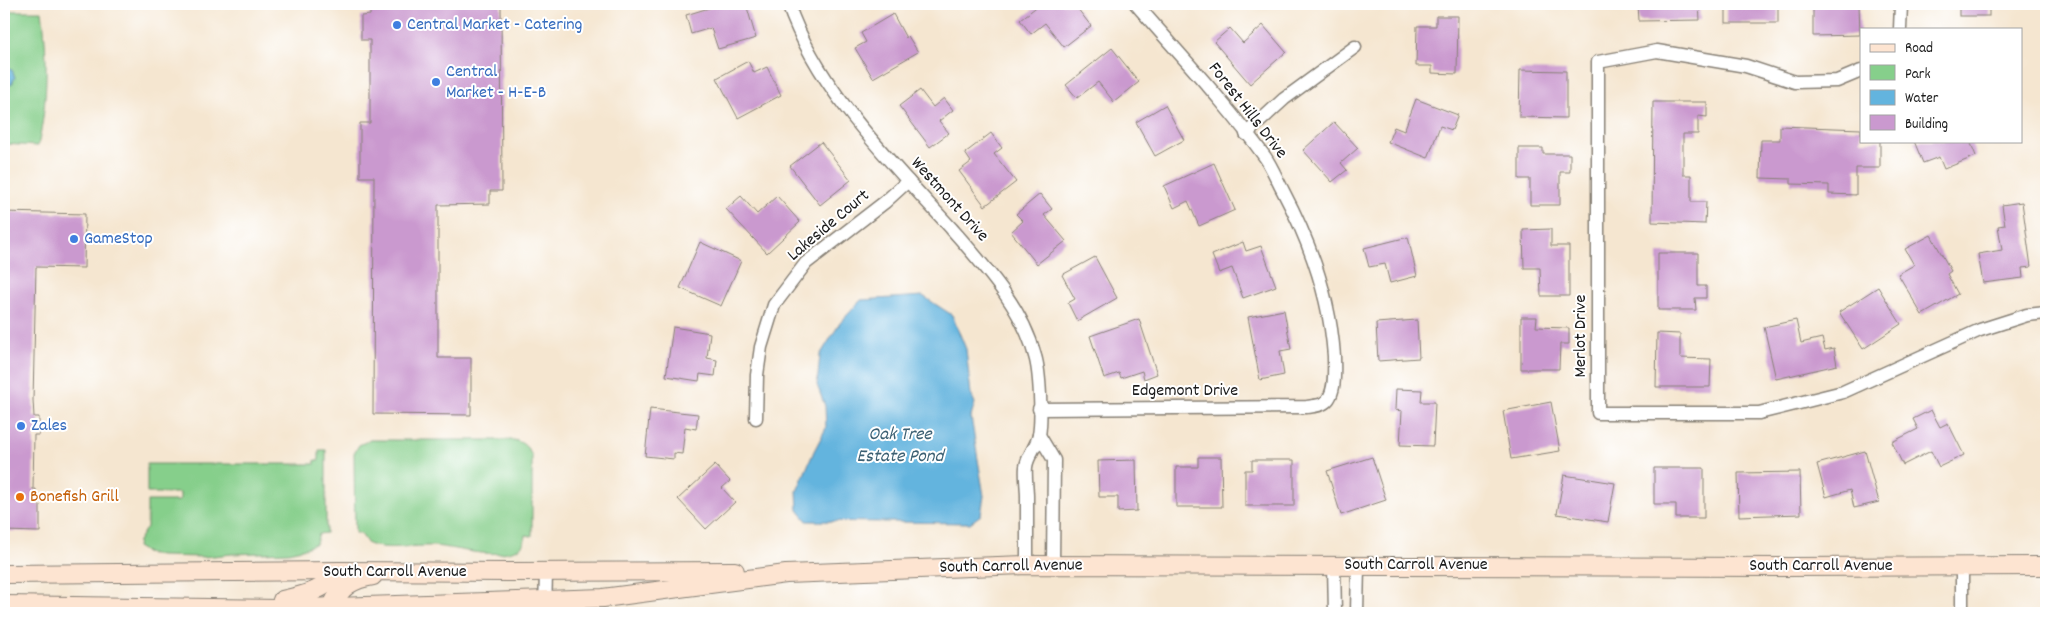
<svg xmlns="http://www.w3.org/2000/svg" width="2050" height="617" viewBox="0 0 2050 617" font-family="Dekko,sans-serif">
<rect width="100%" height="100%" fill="#fff"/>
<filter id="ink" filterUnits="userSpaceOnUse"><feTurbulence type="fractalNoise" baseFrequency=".02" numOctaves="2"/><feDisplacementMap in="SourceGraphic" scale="10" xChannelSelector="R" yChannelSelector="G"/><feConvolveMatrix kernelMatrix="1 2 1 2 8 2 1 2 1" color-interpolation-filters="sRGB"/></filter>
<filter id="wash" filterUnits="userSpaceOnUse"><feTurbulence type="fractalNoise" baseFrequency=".0096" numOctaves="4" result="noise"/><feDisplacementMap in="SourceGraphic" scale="20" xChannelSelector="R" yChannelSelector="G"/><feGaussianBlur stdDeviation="1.12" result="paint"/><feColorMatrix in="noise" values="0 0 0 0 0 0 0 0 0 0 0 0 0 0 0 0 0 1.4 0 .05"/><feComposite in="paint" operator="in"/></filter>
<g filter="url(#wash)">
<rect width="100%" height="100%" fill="#f5e6d0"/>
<g fill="#86cf8b" stroke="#517654">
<path d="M4,11H42C48,57 48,100 38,146L4,144Z"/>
<path d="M370,440H514C523,442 529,448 532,457V536L525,535C524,543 523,547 515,550C489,559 459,548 434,546C414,545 385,551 368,544L361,534L355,533L354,453L359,445Z"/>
<polygon points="319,450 326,450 326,533 319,534 316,543 306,548 288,552 232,554 204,557 160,556 149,554 137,547 138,541 147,527 147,501 180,501 180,493 147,493 147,464 315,464 315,460 319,460"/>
</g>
<g fill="#63b4de" stroke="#40687d">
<polygon points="4,67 12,70 15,77 12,84 5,87"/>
<polygon points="923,296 952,315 966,349 971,394 975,403 971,417 984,496 981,515 970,523 807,521 798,510 797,491 814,451 826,428 825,406 817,385 820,355 840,323 861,300"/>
</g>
<g id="blocks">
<g fill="#ca99cf">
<polygon points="370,4 501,4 502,191 490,191 490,204 438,205 438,358 471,358 471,415 373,414 374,177 360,177 360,123 370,123 370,40 361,40 361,16 370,15"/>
<polygon points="722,4 746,4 756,38 718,49 711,28 691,34 686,15"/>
<polygon points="1040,4 1074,4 1091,26 1064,47 1045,23 1031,34 1020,20"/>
<polygon points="1638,4 1699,4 1700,20 1639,21"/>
<rect x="1726" y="4" width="52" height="19"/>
<polygon points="1813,4 1859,4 1860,35 1813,36"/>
<rect x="1959" y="4" width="30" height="12"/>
<polygon points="893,14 906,38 908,36 918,52 873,78 855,48 866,42 861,33"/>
<polygon points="1436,16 1458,16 1457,74 1432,73 1432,66 1416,66 1417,26 1436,26"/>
<polygon points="1263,25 1286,52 1250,84 1214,42 1230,28 1243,43"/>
<polygon points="1112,48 1139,82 1114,102 1098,82 1077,98 1066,85"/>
<polygon points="748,61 754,73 767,67 781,95 738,118 717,78"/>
<polygon points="1520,70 1566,71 1566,118 1519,117"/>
<polygon points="920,90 933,107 944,98 953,110 939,121 949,133 930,147 899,106"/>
<polygon points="1416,99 1458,115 1452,130 1440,126 1428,158 1388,142 1394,127 1404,131"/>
<polygon points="1653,102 1707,102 1707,117 1698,116 1698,134 1683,134 1683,175 1691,175 1691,202 1706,202 1705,224 1652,222"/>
<polygon points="1165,105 1184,140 1155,156 1136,122"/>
<polygon points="1334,122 1358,148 1341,163 1347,170 1332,182 1303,150"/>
<polygon points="1780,126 1861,129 1861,141 1880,141 1880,168 1856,168 1856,195 1829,194 1829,185 1791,184 1791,179 1760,178 1761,140 1780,140"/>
<polygon points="991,133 1002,148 994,154 1016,182 985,206 959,171 971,162 965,153"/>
<polygon points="1914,141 1970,141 1976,156 1944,169 1939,157 1923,163"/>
<polygon points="821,142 851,180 820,205 790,166"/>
<polygon points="1519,148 1543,148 1543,154 1570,154 1570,172 1560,172 1560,205 1530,205 1530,179 1519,179"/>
<polygon points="1214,163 1235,210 1199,226 1188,201 1174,208 1164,186"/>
<polygon points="1040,194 1052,209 1044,215 1066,241 1037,264 1011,232 1023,221 1016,214"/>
<polygon points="741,196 757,214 777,196 800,222 767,253 726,209"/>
<polygon points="2022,202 2031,267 2022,268 2023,278 1983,283 1978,254 2002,250 1998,226 2005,225 2002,205"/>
<polygon points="4,212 85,214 84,268 36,267 33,400 34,417 39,417 39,435 34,435 33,489 36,489 36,504 40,505 40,532 4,531"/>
<polygon points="1551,229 1551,246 1569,246 1569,296 1541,296 1540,268 1524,268 1523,230"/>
<polygon points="1931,235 1951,271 1947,274 1958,294 1922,315 1898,274 1914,265 1905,249"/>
<polygon points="1408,237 1417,276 1390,283 1385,264 1369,267 1364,248"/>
<polygon points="700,242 741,261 721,306 680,288"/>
<polygon points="1243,242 1246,251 1261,246 1276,286 1243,298 1232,268 1219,273 1212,255"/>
<polygon points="1658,253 1698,253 1698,286 1706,286 1706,298 1695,298 1696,310 1658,310"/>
<polygon points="1095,257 1117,298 1077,321 1068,303 1075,299 1062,275"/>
<polygon points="1878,287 1901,324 1863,349 1839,312"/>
<polygon points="1284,310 1291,349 1280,351 1284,375 1260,380 1248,317"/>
<polygon points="1521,317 1537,317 1536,327 1569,328 1569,344 1560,344 1559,369 1521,369"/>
<polygon points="1139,319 1157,374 1144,379 1142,371 1121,378 1119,373 1104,378 1090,336"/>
<polygon points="1417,320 1419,358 1378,361 1376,323"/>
<polygon points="1796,320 1801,343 1822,338 1825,350 1834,348 1837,365 1776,379 1764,327"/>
<polygon points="673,327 710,333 707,358 717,360 715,376 700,374 699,381 666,376"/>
<polygon points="1657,333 1680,334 1680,358 1711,359 1710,387 1656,387"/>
<polygon points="1396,389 1422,390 1421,402 1435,402 1433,446 1400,445 1402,411 1395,410"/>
<polygon points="1551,402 1560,451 1511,459 1503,411"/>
<polygon points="650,409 698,414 696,429 685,427 682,454 674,453 674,459 645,456"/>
<polygon points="1931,410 1940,427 1948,423 1964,455 1939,467 1931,451 1903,465 1892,442 1918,429 1913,419"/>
<polygon points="1865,451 1879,502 1854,508 1850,490 1826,497 1817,464"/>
<polygon points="1198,457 1221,457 1222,507 1176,507 1176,467 1198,467"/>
<polygon points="1372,457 1386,500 1341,515 1327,471"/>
<polygon points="1136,460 1137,511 1118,512 1118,497 1099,497 1098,461"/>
<polygon points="1252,460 1294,460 1294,506 1245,506 1245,470 1252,470"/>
<polygon points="715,465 730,481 722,488 735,502 706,529 678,499"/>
<polygon points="1654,468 1704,468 1704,518 1676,518 1676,504 1654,504"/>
<polygon points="1800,472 1801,514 1739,516 1738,473"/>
<polygon points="1564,475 1615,483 1608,522 1557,514"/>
</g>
</g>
</g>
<g filter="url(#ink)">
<use href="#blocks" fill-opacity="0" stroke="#888176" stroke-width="1"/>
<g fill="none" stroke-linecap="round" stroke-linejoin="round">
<g stroke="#888176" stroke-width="15">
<g id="street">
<path d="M788,4C817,89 891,162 951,228C984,266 1022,306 1035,356C1040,372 1042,419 1039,435C1037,446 1027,456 1026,467C1025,476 1027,487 1027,497C1027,519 1027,542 1027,565"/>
<polyline points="1900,29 1901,4"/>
<polyline points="1861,71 1837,81 1795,82 1746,66 1657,51 1598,62 1598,413 1759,413 1843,392 1980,330 2027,315 2046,313"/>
<polyline points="1246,134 1284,99 1355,47"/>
<path d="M1039,409L1307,407C1312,406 1318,406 1322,404C1337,398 1334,369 1334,356C1330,298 1310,242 1283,191C1277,180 1272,167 1265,157C1226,103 1179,54 1136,4"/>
<polyline points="756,418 757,375 761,347 774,305 806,263 885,202 908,181"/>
<polyline points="1039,435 1054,460 1053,565"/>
<polyline points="1334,565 1335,613"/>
<polyline points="545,613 546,572"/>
<polyline points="1357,613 1358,565"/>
<polyline points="1962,613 1962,566"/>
</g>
</g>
<g stroke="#888176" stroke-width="20">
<g id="secondary">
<polyline points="4,574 340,571 510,572 735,571"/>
<path d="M282,600C305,595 326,590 340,571"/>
<polyline points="4,605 276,609 603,598 786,574 1027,565 1785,567 2046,566"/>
<path d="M332,606C340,587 353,579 373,576"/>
</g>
</g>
<use href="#street" stroke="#fff" stroke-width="12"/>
<use href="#secondary" stroke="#fde4d1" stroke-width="18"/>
</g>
</g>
<g fill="#3f7fe0" stroke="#fff" stroke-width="2">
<circle cx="397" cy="25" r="5"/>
<circle cx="436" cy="82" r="5"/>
<circle cx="74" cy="239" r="5"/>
<circle cx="21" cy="426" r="5"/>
</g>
<circle fill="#e8710a" stroke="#fff" stroke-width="2" cx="20" cy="497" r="5"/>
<g text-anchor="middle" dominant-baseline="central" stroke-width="4" stroke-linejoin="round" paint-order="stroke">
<g font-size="18" fill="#366cbe" stroke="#fff" text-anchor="start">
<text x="407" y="25">Central Market - Catering</text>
<text x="446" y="72">Central<tspan x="446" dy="21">Market - H-E-B</tspan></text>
<text x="84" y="239">GameStop</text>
<text x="31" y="426">Zales</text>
</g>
<g font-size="18" fill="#1c1c1c" stroke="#fff">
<text transform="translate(1247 111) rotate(52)">Forest Hills Drive</text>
<text transform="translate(949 200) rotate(48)">Westmont Drive</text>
<text transform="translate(829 226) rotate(-40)">Lakeside Court</text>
<text transform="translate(1581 336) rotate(-90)">Merlot Drive</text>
<text x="1185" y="391">Edgemont Drive</text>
<text x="1416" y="565">South Carroll Avenue</text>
<text x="1821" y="566">South Carroll Avenue</text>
<text transform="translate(1011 567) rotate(-1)">South Carroll Avenue</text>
<text x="395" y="572">South Carroll Avenue</text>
</g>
<g font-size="18" fill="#c56008" stroke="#fff" text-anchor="start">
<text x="30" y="497">Bonefish Grill</text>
</g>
<g font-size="19" font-style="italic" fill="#3c6073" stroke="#fff">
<text x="900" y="435">Oak Tree<tspan x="900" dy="22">Estate Pond</tspan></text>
</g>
</g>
<rect width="2050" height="617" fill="none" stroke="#fff" stroke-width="20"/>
<rect x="1860" y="28" width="162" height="115" fill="#ffffff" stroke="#a4a4a4"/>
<rect x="1870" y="44" width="25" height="8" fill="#fde4d1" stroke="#a4a4a4"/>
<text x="1905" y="52" font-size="15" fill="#1c1c1c">Road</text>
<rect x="1870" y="65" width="25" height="15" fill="#86cf8b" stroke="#a4a4a4"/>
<text x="1905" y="78" font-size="15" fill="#1c1c1c">Park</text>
<rect x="1870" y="90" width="25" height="15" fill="#63b4de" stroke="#a4a4a4"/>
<text x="1905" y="102" font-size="15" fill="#1c1c1c">Water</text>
<rect x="1870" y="115" width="25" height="15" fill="#ca99cf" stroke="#a4a4a4"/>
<text x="1905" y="128" font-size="15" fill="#1c1c1c">Building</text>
</svg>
